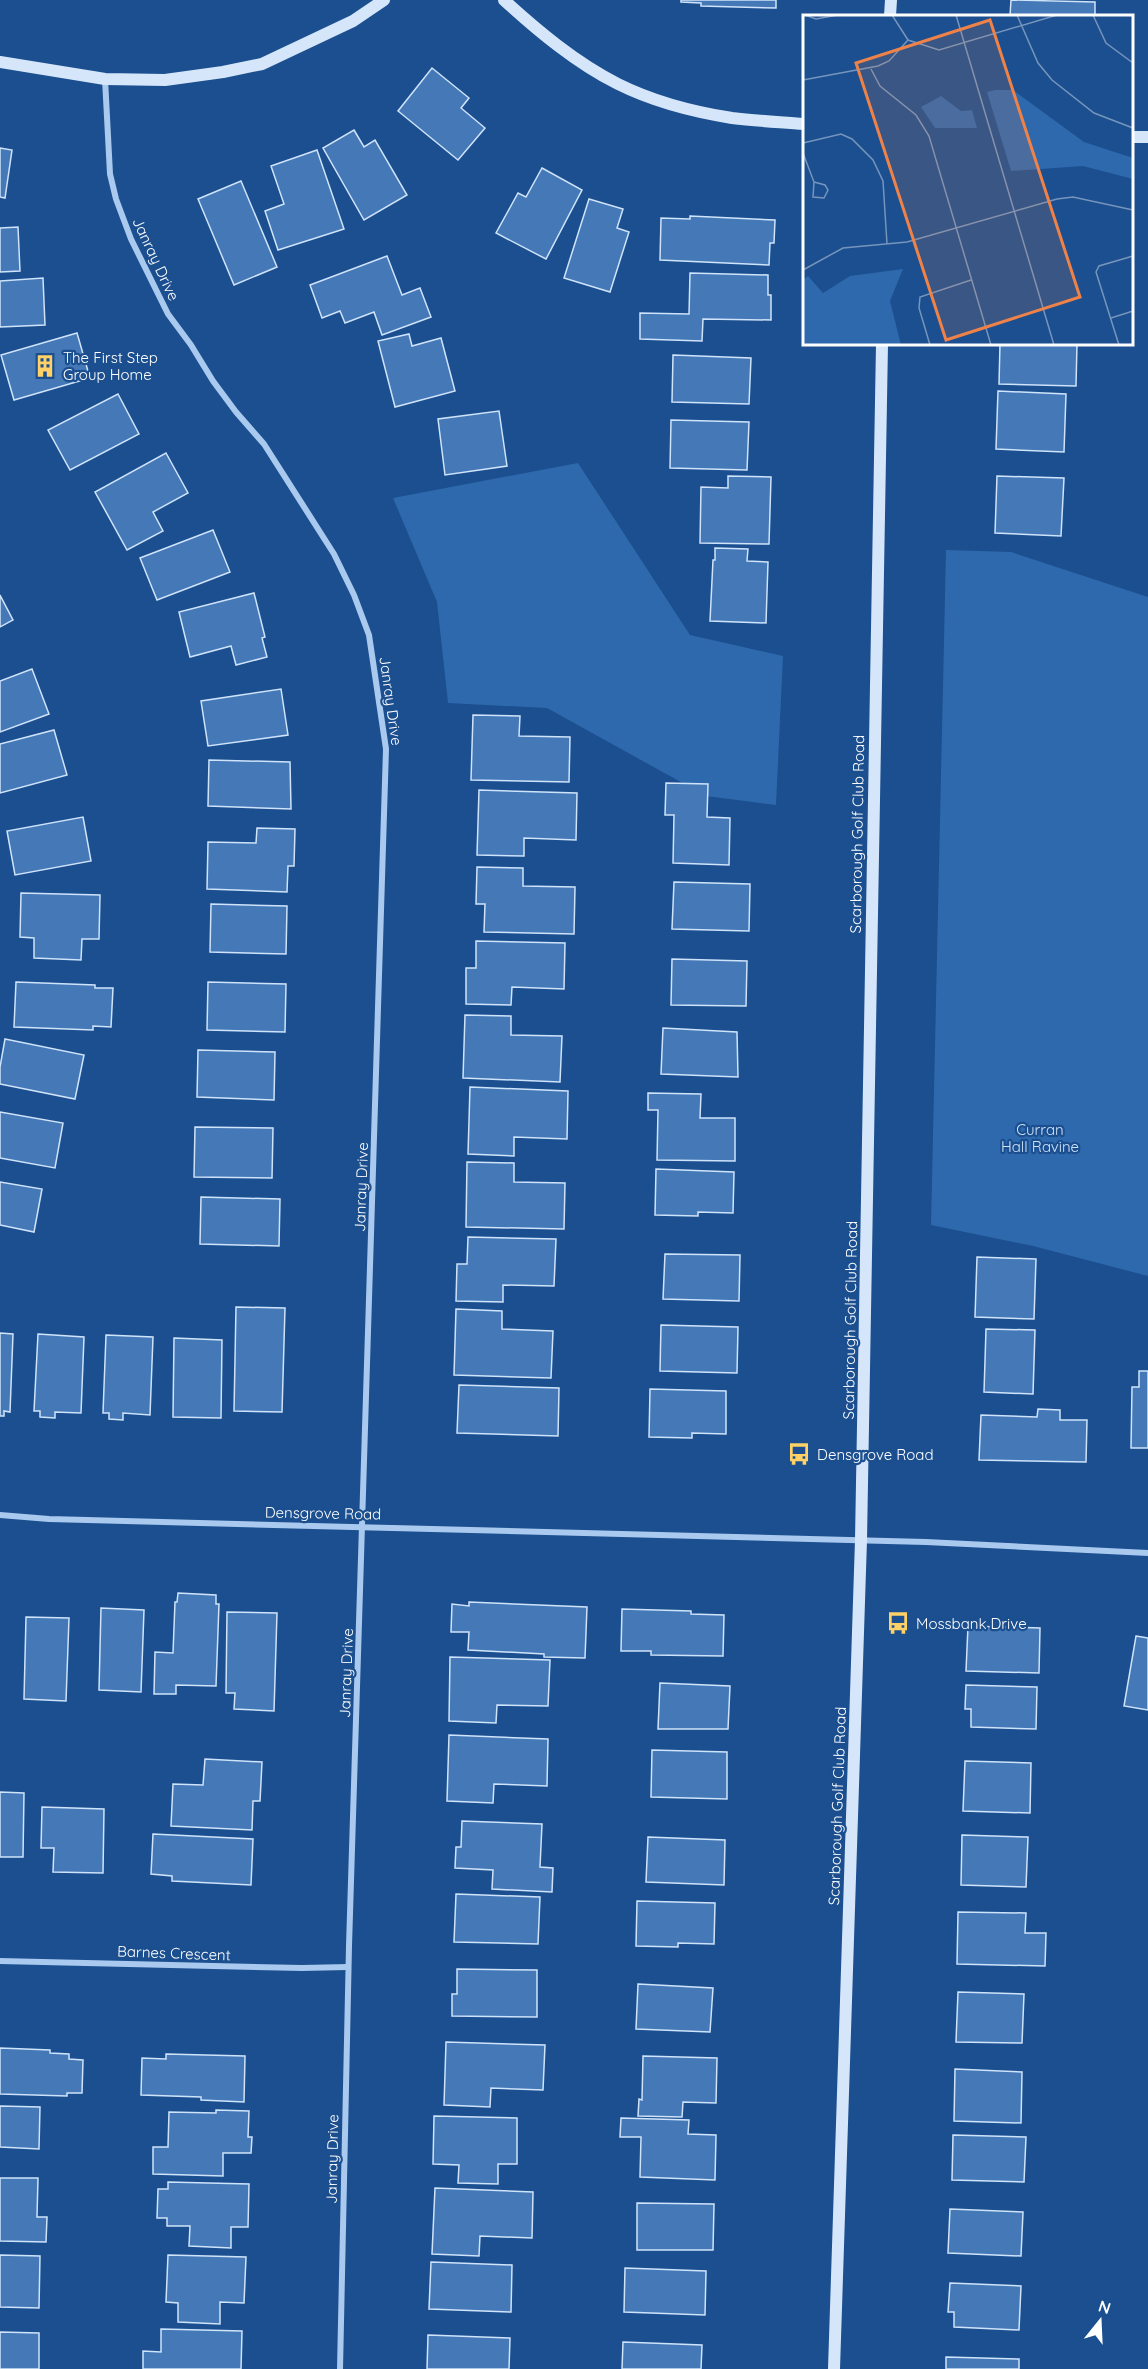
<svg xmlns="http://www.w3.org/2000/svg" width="1148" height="2369" viewBox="0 0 1148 2369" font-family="Quicksand,sans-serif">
<rect width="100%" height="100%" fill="#1b4f8f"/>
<g fill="#2e69ad">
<polygon points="578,463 690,635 783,656 776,805 706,796 547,708 448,703 437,602 393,498"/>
<polygon points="946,550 1011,552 1148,597 1148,1276 1033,1246 931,1225"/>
</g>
<g fill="#4478b7" stroke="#cfe3fa" stroke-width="1.5">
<polygon points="681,0 776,0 776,8 701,6 701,3 681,2"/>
<polygon points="1011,0 1095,2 1095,16 1010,16"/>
<polygon points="432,68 469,98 461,108 485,128 458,160 398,111"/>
<polygon points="354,130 364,147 375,140 407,195 364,220 323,148"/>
<polygon points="0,148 12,150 5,198 0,197"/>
<polygon points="317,150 344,229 278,250 265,211 284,204 271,166"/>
<polygon points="542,168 582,190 546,259 496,233 518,193 526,197"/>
<polygon points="241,181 277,267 234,285 198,199"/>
<polygon points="589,199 623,209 617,228 629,232 610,292 564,278"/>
<polygon points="690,216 775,220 774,243 770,243 769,265 660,260 661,218 690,219"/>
<polygon points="18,227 20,271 0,272 0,228"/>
<polygon points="387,256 402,295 420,288 431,317 382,335 374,312 345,323 340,311 322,318 310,285"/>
<polygon points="690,273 768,275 768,295 771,295 771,320 703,319 702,341 640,339 640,313 689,314"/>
<polygon points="43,278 45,325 0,327 0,281"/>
<polygon points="77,333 90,378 14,400 1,355"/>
<polygon points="409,334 412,346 441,338 455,391 395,407 378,341"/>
<polygon points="1000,344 1077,344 1076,386 999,384"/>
<polygon points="673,355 751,358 749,404 672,402"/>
<polygon points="998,391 1066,394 1064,452 996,449"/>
<polygon points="118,394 139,434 70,470 48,430"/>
<polygon points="499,411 507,466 445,475 438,419"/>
<polygon points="671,420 749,422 747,470 670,468"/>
<polygon points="166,453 188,493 153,512 163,531 127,550 95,492"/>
<polygon points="728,476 771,477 769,544 700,543 701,487 728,488"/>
<polygon points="997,476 1064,478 1061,536 995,533"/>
<polygon points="213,530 230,572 157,600 140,558"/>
<polygon points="715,548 748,549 747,561 768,562 766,623 710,621 713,560 715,560"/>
<polygon points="254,593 265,637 262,638 267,657 236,665 231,646 190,657 179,612"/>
<polygon points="0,595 13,620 0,627"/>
<polygon points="32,669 49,714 0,732 0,681"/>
<polygon points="281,689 288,735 208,746 201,701"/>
<polygon points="473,715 520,716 519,736 570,737 569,782 471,780"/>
<polygon points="54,730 67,775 0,793 0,744"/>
<polygon points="209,760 290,762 291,809 208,806"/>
<polygon points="666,783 708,784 707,817 730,818 729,865 673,863 674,815 665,815"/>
<polygon points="479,790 577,793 576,840 524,838 524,856 477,855"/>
<polygon points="83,817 91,861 15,875 7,831"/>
<polygon points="257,828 295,829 294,866 288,866 287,892 207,889 208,842 256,843"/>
<polygon points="477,867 523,868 523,886 575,887 574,934 484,932 485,904 476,904"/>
<polygon points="674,882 750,884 749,931 672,929"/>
<polygon points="21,893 100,895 99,939 82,939 81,960 34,958 34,938 20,937"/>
<polygon points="211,904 287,906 286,954 210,952"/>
<polygon points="476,941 565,943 564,989 512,987 511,1005 466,1004 466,968 476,968"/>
<polygon points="672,959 747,961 746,1006 671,1005"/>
<polygon points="16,982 95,985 95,988 113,988 111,1027 93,1026 93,1030 14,1027"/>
<polygon points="208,982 286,984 285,1032 207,1030"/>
<polygon points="465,1015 511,1016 511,1035 562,1036 560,1082 463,1078"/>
<polygon points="663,1028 737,1032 738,1077 661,1074"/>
<polygon points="5,1039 84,1055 75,1099 0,1084 0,1067"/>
<polygon points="198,1050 275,1052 274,1100 197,1097"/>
<polygon points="470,1087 568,1091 567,1139 514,1137 514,1156 468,1154"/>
<polygon points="648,1093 701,1094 700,1118 735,1118 735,1161 657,1160 658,1110 648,1110"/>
<polygon points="0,1112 63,1123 55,1168 0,1158"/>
<polygon points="195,1127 273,1128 272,1178 194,1177"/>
<polygon points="467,1162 514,1163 514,1182 565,1183 564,1229 466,1227"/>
<polygon points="656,1169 734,1172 733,1213 698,1212 698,1216 655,1215"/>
<polygon points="0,1182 42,1189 34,1232 0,1225"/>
<polygon points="201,1197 280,1199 279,1246 200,1244"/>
<polygon points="468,1237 556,1239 554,1286 503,1285 503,1302 456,1301 457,1264 467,1264"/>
<polygon points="665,1254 740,1255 739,1301 663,1299"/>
<polygon points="977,1257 1036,1259 1034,1319 975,1317"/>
<polygon points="236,1307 285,1308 282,1412 234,1411"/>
<polygon points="456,1309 502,1311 502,1329 553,1331 551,1378 454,1375"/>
<polygon points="661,1325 738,1327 737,1373 660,1371"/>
<polygon points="986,1329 1035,1330 1033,1394 984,1392"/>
<polygon points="0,1333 13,1334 10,1412 4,1411 4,1416 0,1416"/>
<polygon points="38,1334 84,1337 81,1413 55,1412 55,1418 40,1417 40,1411 34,1411"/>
<polygon points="106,1335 153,1337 150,1415 123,1413 123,1420 109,1419 109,1413 103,1413"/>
<polygon points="174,1338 222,1340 221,1418 173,1417"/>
<polygon points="1139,1371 1148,1371 1148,1448 1131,1448 1132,1387 1139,1387"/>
<polygon points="459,1385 559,1388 558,1436 457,1433"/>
<polygon points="650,1389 726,1391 726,1434 692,1433 692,1438 649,1437"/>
<polygon points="1038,1409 1060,1410 1060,1420 1087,1420 1086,1462 979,1460 981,1415 1037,1417"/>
<polygon points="178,1593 216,1595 216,1604 219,1604 216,1686 176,1685 176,1694 154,1694 155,1652 173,1653 175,1602 177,1602"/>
<polygon points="469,1602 587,1607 585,1658 544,1657 544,1654 468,1650 469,1632 451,1632 452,1604 469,1606"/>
<polygon points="101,1608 144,1610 141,1692 99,1690"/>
<polygon points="622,1609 691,1611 691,1614 724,1615 723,1656 651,1655 651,1651 621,1651"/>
<polygon points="227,1612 277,1613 274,1711 234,1709 235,1693 226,1693"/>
<polygon points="26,1617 69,1618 66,1701 24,1699"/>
<polygon points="968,1626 1040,1628 1039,1673 966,1671"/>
<polygon points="1136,1636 1148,1638 1148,1710 1124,1706"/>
<polygon points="450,1657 550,1660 548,1706 497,1705 496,1723 449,1721"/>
<polygon points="660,1683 730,1686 728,1729 658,1729"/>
<polygon points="966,1685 1037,1687 1036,1729 971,1727 971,1709 965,1709"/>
<polygon points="449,1735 548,1739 547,1786 494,1784 493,1803 447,1801"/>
<polygon points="652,1750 727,1752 727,1799 651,1797"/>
<polygon points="205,1759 262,1762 260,1801 253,1801 252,1830 171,1826 173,1784 203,1785"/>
<polygon points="965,1761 1031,1763 1030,1813 963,1811"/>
<polygon points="0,1792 24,1793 23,1857 0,1857"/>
<polygon points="42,1807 104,1809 103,1873 53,1872 54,1848 41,1848"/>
<polygon points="462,1821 542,1824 540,1867 553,1868 552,1892 492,1889 493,1870 455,1868 456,1847 461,1847"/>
<polygon points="153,1834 253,1839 251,1885 172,1881 172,1876 151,1874"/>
<polygon points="962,1835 1028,1837 1026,1887 961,1885"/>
<polygon points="648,1837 725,1840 724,1885 646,1882"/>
<polygon points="456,1894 540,1897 538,1944 454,1942"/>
<polygon points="637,1901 715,1903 714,1944 678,1943 678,1947 636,1946"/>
<polygon points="958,1912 1026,1913 1025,1933 1046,1933 1045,1966 957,1964"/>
<polygon points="457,1969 537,1970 537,2017 452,2016 452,1994 457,1994"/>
<polygon points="638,1984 713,1988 710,2032 636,2029"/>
<polygon points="958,1992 1024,1994 1022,2043 956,2042"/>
<polygon points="446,2042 545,2045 543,2090 491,2088 490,2107 444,2105"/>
<polygon points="0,2048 50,2050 50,2053 69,2054 69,2059 83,2060 82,2093 67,2093 67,2096 0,2094"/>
<polygon points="166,2054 245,2056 244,2102 201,2100 201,2097 141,2095 142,2058 166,2059"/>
<polygon points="643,2056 717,2058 716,2103 683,2102 682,2117 638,2116 639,2099 642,2100"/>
<polygon points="955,2069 1022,2072 1021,2123 954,2121"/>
<polygon points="0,2106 40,2107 39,2149 0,2147"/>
<polygon points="216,2110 249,2111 248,2137 252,2137 251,2153 223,2153 223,2176 153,2174 153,2147 168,2147 169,2112 216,2113"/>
<polygon points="434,2116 517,2118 517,2164 498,2164 498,2184 458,2183 459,2165 433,2164"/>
<polygon points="621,2118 689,2120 688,2134 716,2135 715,2180 640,2177 641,2137 620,2137"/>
<polygon points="953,2135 1026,2137 1024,2182 952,2180"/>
<polygon points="0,2178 38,2178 37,2217 47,2217 46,2242 0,2241"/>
<polygon points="168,2182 249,2184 248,2227 231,2227 231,2248 189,2246 190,2226 167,2226 167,2218 157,2218 158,2189 168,2189"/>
<polygon points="435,2188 533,2192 532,2238 480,2236 479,2256 432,2254"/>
<polygon points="637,2203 714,2204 713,2250 637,2250"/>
<polygon points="950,2209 1023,2212 1021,2256 948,2253"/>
<polygon points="0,2255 40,2256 39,2308 0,2307"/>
<polygon points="168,2255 246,2257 244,2303 220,2302 220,2324 178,2322 178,2303 166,2302"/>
<polygon points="431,2262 512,2265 511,2312 429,2309"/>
<polygon points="625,2268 706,2271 705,2315 624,2312"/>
<polygon points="950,2283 1021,2286 1019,2330 954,2327 954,2312 948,2312"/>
<polygon points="161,2329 242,2331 241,2369 143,2369 143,2351 161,2352"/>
<polygon points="0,2332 39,2333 39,2369 0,2369"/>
<polygon points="428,2335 510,2338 509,2369 427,2369"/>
<polygon points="623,2342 702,2345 701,2369 622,2369"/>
<polygon points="946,2357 1019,2359 1019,2369 946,2369"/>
</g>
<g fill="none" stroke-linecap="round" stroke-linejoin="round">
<g stroke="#a9c9ee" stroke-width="6">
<polyline points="105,79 110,174 116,199 131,239 168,314 191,345 213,381 236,412 264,444 334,554 354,595 369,635 386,749 349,1946 340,2369"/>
<polyline points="0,1515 49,1519 926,1542 1148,1553"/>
<polyline points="0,1961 302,1968 348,1967"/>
</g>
<g stroke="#d6e6fa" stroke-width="12">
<path d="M504,0C538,31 576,63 618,84C652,101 694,112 732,118C756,121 780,122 804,124"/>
<polyline points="890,16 891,0"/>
<polyline points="0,62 105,79 165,80 223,72 262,64 353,21 384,0"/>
<polyline points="1132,137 1148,137"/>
<polyline points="834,2369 861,1540 882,344"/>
</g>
</g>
<defs>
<g id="building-bare" transform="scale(1.8)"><path d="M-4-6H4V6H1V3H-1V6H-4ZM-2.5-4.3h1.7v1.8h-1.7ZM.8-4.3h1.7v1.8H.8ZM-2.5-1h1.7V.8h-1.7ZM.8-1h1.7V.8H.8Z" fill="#ffd166" stroke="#1b4f8f" stroke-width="2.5" paint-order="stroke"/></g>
<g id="bus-bare" transform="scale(1.8)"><path d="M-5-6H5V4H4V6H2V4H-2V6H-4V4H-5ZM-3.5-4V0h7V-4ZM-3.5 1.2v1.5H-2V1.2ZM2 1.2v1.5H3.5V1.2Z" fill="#ffd166" stroke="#1b4f8f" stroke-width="2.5" paint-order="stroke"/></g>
</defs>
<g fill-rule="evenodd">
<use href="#building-bare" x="45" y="366"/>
<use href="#bus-bare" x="799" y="1454"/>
<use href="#bus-bare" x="898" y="1623"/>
</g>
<g text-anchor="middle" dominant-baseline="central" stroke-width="4.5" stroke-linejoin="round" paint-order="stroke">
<g font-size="15" fill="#fff" stroke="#1b4f8f">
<text transform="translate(156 259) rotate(65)">Janray Drive</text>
<text transform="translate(391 701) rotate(82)">Janray Drive</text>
<text transform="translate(857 834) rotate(-89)">Scarborough Golf Club Road</text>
<text transform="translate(361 1187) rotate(-88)">Janray Drive</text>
<text transform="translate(850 1320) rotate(-89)">Scarborough Golf Club Road</text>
<text transform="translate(323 1513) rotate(1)">Densgrove Road</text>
<text transform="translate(346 1673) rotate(-88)">Janray Drive</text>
<text transform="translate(837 1806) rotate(-88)">Scarborough Golf Club Road</text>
<text transform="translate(174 1953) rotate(2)">Barnes Crescent</text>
<text transform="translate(332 2159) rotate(-89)">Janray Drive</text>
</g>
<g font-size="15" fill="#fff" stroke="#1b4f8f" text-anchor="start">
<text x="63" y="357">The First Step<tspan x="63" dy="17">Group Home</tspan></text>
<text x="817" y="1454">Densgrove Road</text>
<text x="916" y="1623">Mossbank Drive</text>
</g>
<g font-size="15" fill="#cfe3fa" stroke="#1b4f8f">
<text x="1040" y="1129">Curran<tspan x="1040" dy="17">Hall Ravine</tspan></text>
</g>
</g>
<g transform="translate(803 15)">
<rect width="330" height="330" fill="#1b4f8f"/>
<path d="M192,75H210L281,127L330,143V164L280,151L208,156L184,77ZM138,81L158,96L169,95L174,113H132L118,92ZM100,254L87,286L98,330H0V265L5,261L20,278L47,261Z" fill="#2e69ad"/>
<path fill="none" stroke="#7695bc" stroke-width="1.5" d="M2,0L13,4L35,0M89,0L105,25L136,35L254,0M153,0L251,330M214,0L235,48L249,65L291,98L330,113M290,0L303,28L330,48M68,54L77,71L113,100L126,121L188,330M0,65L75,51L86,46L105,25M0,128L38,119L49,124L70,145L80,166L84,229M0,138L11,167L10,182L21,183L25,175L22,170L11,167M0,255L40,233L104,227L254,184L270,182L330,195M308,303L330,296M127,330L116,293L117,282L168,265M316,330L293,257L296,251L330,241"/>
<path fill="#ee8249" fill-opacity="0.15" stroke="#ee8249" stroke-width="3" d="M187,5L277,282L143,325L53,48Z"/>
<rect width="330" height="330" fill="none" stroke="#fff" stroke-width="3"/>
</g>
<g transform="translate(1100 2321) rotate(18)" stroke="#1b4f8f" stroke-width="4.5" paint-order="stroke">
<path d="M0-4.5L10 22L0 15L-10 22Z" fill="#ffffff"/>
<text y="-9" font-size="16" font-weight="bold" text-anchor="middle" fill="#ffffff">N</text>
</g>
</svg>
